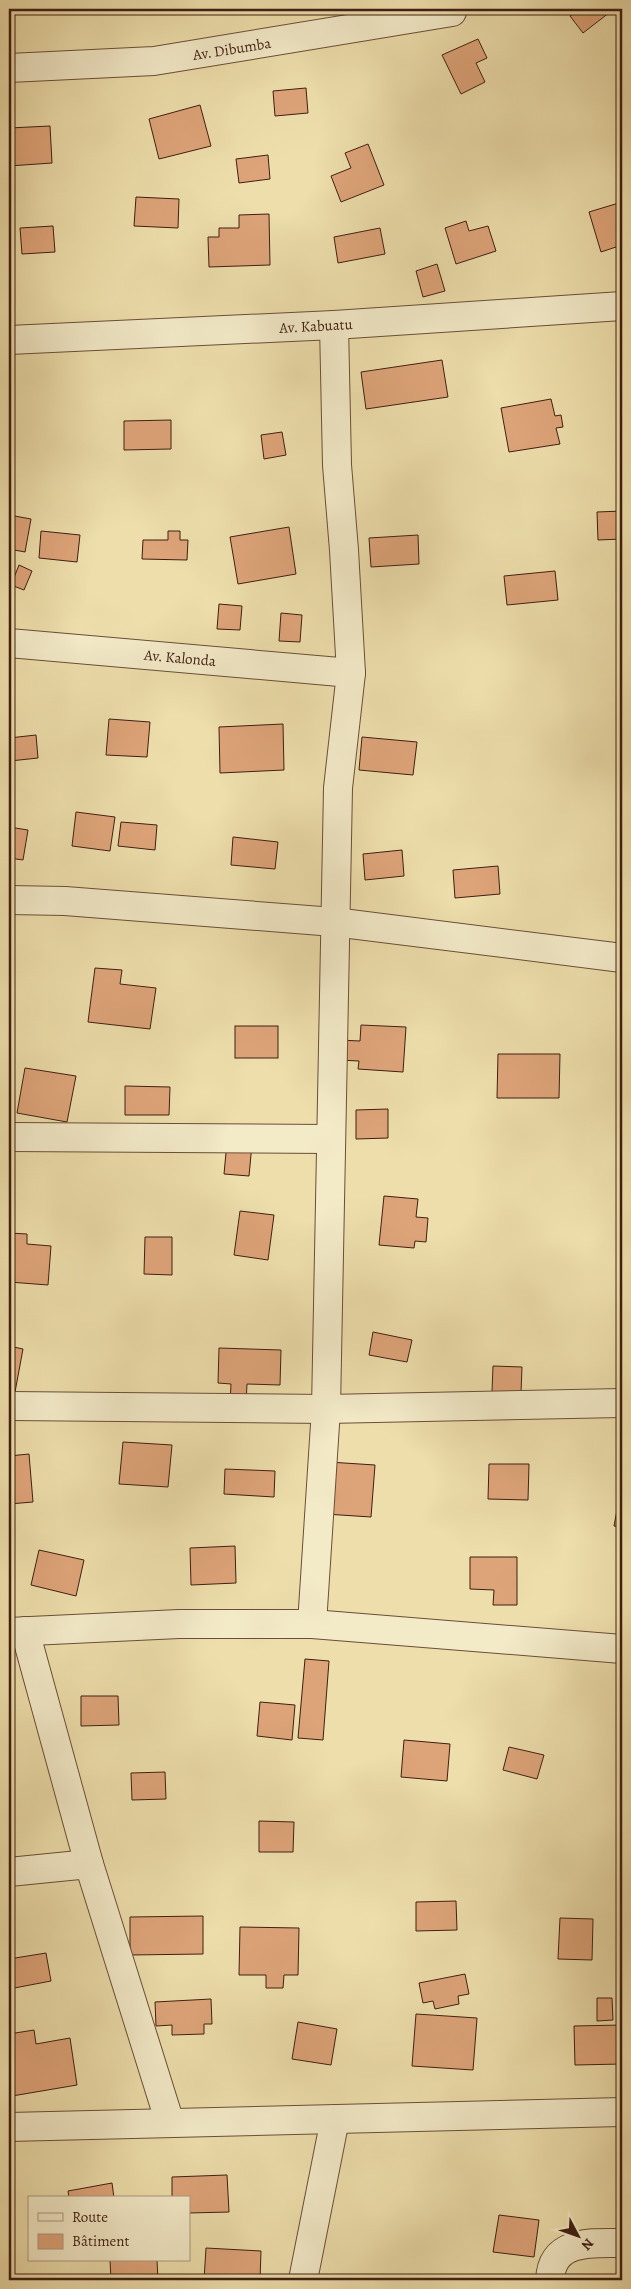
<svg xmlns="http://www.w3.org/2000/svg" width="631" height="2289" viewBox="0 0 631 2289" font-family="Alegreya,serif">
<rect width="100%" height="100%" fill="#eddeab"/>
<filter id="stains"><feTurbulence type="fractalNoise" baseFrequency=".004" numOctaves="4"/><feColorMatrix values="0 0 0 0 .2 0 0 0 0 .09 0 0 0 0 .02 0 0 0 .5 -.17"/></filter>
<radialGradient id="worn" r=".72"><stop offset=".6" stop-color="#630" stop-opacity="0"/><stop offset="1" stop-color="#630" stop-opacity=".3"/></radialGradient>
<g fill="#dea479" stroke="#3f1e12">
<polygon points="580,9 614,9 583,33 570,16"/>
<polygon points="478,39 487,58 476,63 485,82 461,94 442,55"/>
<polygon points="306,88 308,113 275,116 273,91"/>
<polygon points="200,105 211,146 159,159 149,119"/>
<polygon points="50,126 52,163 9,166 9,128"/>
<polygon points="368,144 384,185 341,202 331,176 351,168 345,153"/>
<polygon points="268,155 270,179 239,183 236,159"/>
<polygon points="136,197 179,199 178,228 134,226"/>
<polygon points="622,202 622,245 601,252 589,212"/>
<polygon points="269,214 270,265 209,267 208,237 219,237 219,228 239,228 239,215"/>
<polygon points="466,221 469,231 488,226 496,251 456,264 445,228"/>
<polygon points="53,226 55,252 22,254 20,228"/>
<polygon points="380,228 385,254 338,263 334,237"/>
<polygon points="437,264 445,291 423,297 416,271"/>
<polygon points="442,360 448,397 366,409 361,372"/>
<polygon points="551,399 555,416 561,415 563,427 556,428 560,444 509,452 501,408"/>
<polygon points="171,420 171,449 124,450 124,421"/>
<polygon points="282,432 286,455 264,459 261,435"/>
<polygon points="622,511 622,539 598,540 597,512"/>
<polygon points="9,515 31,519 25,552 9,549"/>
<polygon points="289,527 296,574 238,584 230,537"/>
<polygon points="41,531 80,535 77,562 39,558"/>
<polygon points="168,531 180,531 180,540 188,540 187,560 142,559 143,540 168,540"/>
<polygon points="418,535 419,564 371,567 369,538"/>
<polygon points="19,565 32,571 24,590 11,585"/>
<polygon points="555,571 558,600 507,605 504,576"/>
<polygon points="219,604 242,606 240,630 217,629"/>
<polygon points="281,613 302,615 300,642 279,641"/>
<polygon points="109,719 150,722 147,757 106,755"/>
<polygon points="283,724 284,770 220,773 219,727"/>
<polygon points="36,735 38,758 10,761 9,738"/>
<polygon points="362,737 417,742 413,775 359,770"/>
<polygon points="76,812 115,817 110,851 72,846"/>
<polygon points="121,822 157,825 155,850 118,846"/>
<polygon points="9,827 28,830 23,860 9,858"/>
<polygon points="233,837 278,842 275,869 231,865"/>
<polygon points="402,850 404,876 365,880 363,854"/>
<polygon points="498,866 500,894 455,898 453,870"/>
<polygon points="9,966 13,966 9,994"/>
<polygon points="95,968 122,970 120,984 156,988 150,1029 88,1022"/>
<polygon points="361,1025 406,1027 403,1072 358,1069 359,1061 338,1060 339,1040 360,1041"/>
<rect x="235" y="1026" width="43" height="32"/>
<polygon points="498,1054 560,1054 559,1098 497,1098"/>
<polygon points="25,1068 76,1076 67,1122 17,1113"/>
<polygon points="125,1086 170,1087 169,1115 125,1115"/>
<polygon points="388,1109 388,1138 356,1139 356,1110"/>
<polygon points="227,1142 252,1144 249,1176 224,1174"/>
<polygon points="384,1196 418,1199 416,1217 428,1218 426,1242 415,1241 414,1248 379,1245"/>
<polygon points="240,1211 274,1215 268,1260 234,1255"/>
<polygon points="9,1233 27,1234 27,1244 51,1246 48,1285 9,1282"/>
<polygon points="145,1237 172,1237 172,1275 144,1274"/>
<polygon points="373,1332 412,1340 407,1362 369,1355"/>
<polygon points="9,1346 23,1349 15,1392 9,1391"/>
<polygon points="219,1348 281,1350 280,1385 247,1384 246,1404 230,1404 231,1384 218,1383"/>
<polygon points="493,1366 522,1367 521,1393 492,1392"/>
<polygon points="123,1442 172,1445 168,1487 119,1484"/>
<polygon points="29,1454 33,1502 9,1504 9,1456"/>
<polygon points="329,1462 375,1465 371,1517 325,1514"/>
<polygon points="489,1464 529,1464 528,1500 488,1499"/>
<polygon points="225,1469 275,1471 274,1497 224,1494"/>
<polygon points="621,1489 622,1489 622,1527 614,1526"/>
<polygon points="235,1546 236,1583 191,1585 190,1548"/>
<polygon points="39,1550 84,1560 76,1596 31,1585"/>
<polygon points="470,1557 517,1557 517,1605 493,1605 494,1590 470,1589"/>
<polygon points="305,1659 329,1661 323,1740 298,1738"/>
<polygon points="81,1696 118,1696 119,1725 81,1726"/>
<polygon points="260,1702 295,1705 292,1740 257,1736"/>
<polygon points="404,1740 450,1744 447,1781 401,1777"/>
<polygon points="509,1747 544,1755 537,1779 503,1770"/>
<polygon points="165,1772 166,1799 132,1800 131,1773"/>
<polygon points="259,1821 294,1822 293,1852 259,1852"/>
<polygon points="456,1901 457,1930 416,1931 416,1902"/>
<polygon points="203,1916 203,1954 130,1955 130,1917"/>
<polygon points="560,1918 593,1919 592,1960 558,1959"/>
<polygon points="240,1927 299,1928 298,1975 284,1975 283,1988 266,1988 266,1975 239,1975"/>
<polygon points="46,1953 51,1981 9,1989 9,1959"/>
<polygon points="465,1974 469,1994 458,1996 459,2004 435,2009 433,2001 423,2003 419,1983"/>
<polygon points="597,1998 612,1998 613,2020 597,2021"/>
<polygon points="211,1999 212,2024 204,2024 204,2034 172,2035 172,2025 156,2026 155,2002"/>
<polygon points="416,2014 477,2018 473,2070 412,2066"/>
<polygon points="298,2022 337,2029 331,2065 292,2059"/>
<polygon points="622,2025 622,2064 575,2065 574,2026"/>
<polygon points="34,2030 36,2044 70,2038 77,2085 12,2096 9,2072 9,2034"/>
<polygon points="227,2175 229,2212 189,2213 189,2198 172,2198 172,2177"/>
<polygon points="112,2183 114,2198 69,2198 68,2191"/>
<polygon points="499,2215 539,2220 534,2257 493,2252"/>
<polygon points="206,2248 261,2251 260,2280 204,2280"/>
<polygon points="110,2260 157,2260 158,2280 111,2280"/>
<polygon points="373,2277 404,2280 373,2280"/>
</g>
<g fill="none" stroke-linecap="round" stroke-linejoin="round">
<g stroke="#6a4e38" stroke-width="30">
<g id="street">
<polyline points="9,68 154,61 452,12"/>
<polyline points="9,340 334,325 622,306"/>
<polyline points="9,643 351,673"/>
<polyline points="9,900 65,901 334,922 622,958"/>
<polyline points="9,1137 330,1139"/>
<polyline points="9,1406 326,1409 622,1403"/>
<polyline points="312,1624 326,1409 338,788 351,673 344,550 337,465 334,325"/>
<polyline points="25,1631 89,1864 170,2123"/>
<polyline points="9,1632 179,1624 312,1624 622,1649"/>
<polyline points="9,1872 89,1864"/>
<polyline points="9,2127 622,2112"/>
<polyline points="303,2280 335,2119"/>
<path d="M550,2280C552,2239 592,2243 622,2243"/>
</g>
</g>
<use href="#street" stroke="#f3eac8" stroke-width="28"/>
</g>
<g text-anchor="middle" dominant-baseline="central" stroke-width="4" stroke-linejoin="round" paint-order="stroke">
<g font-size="15" fill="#3f1e12" stroke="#f3eac8">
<text transform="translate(232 49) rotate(-9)">Av. Dibumba</text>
<text transform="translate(316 326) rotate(-3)">Av. Kabuatu</text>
<text transform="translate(180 658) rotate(5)">Av. Kalonda</text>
</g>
</g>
<rect width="631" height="2289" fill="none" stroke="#eddeab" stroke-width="30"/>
<rect x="10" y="10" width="611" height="2269" fill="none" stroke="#3f1e12" stroke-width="2.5"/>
<rect x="15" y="15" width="601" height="2259" fill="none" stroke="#3f1e12"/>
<rect x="28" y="2196" width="162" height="65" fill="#f3eac8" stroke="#ab987f"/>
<rect x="38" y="2213" width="25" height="8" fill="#f3eac8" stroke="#ab987f"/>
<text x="72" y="2222" font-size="15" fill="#3f1e12">Route</text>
<rect x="38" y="2234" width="25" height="15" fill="#dea479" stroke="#ab987f"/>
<text x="72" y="2246" font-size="15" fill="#3f1e12">Bâtiment</text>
<g transform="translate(578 2236) rotate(131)" stroke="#f3eac8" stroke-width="4" paint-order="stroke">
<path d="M0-4L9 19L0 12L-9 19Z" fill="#3f1e12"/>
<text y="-8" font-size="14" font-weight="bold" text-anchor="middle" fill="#3f1e12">N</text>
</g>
<rect width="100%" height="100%" filter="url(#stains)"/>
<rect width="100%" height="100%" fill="url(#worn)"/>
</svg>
